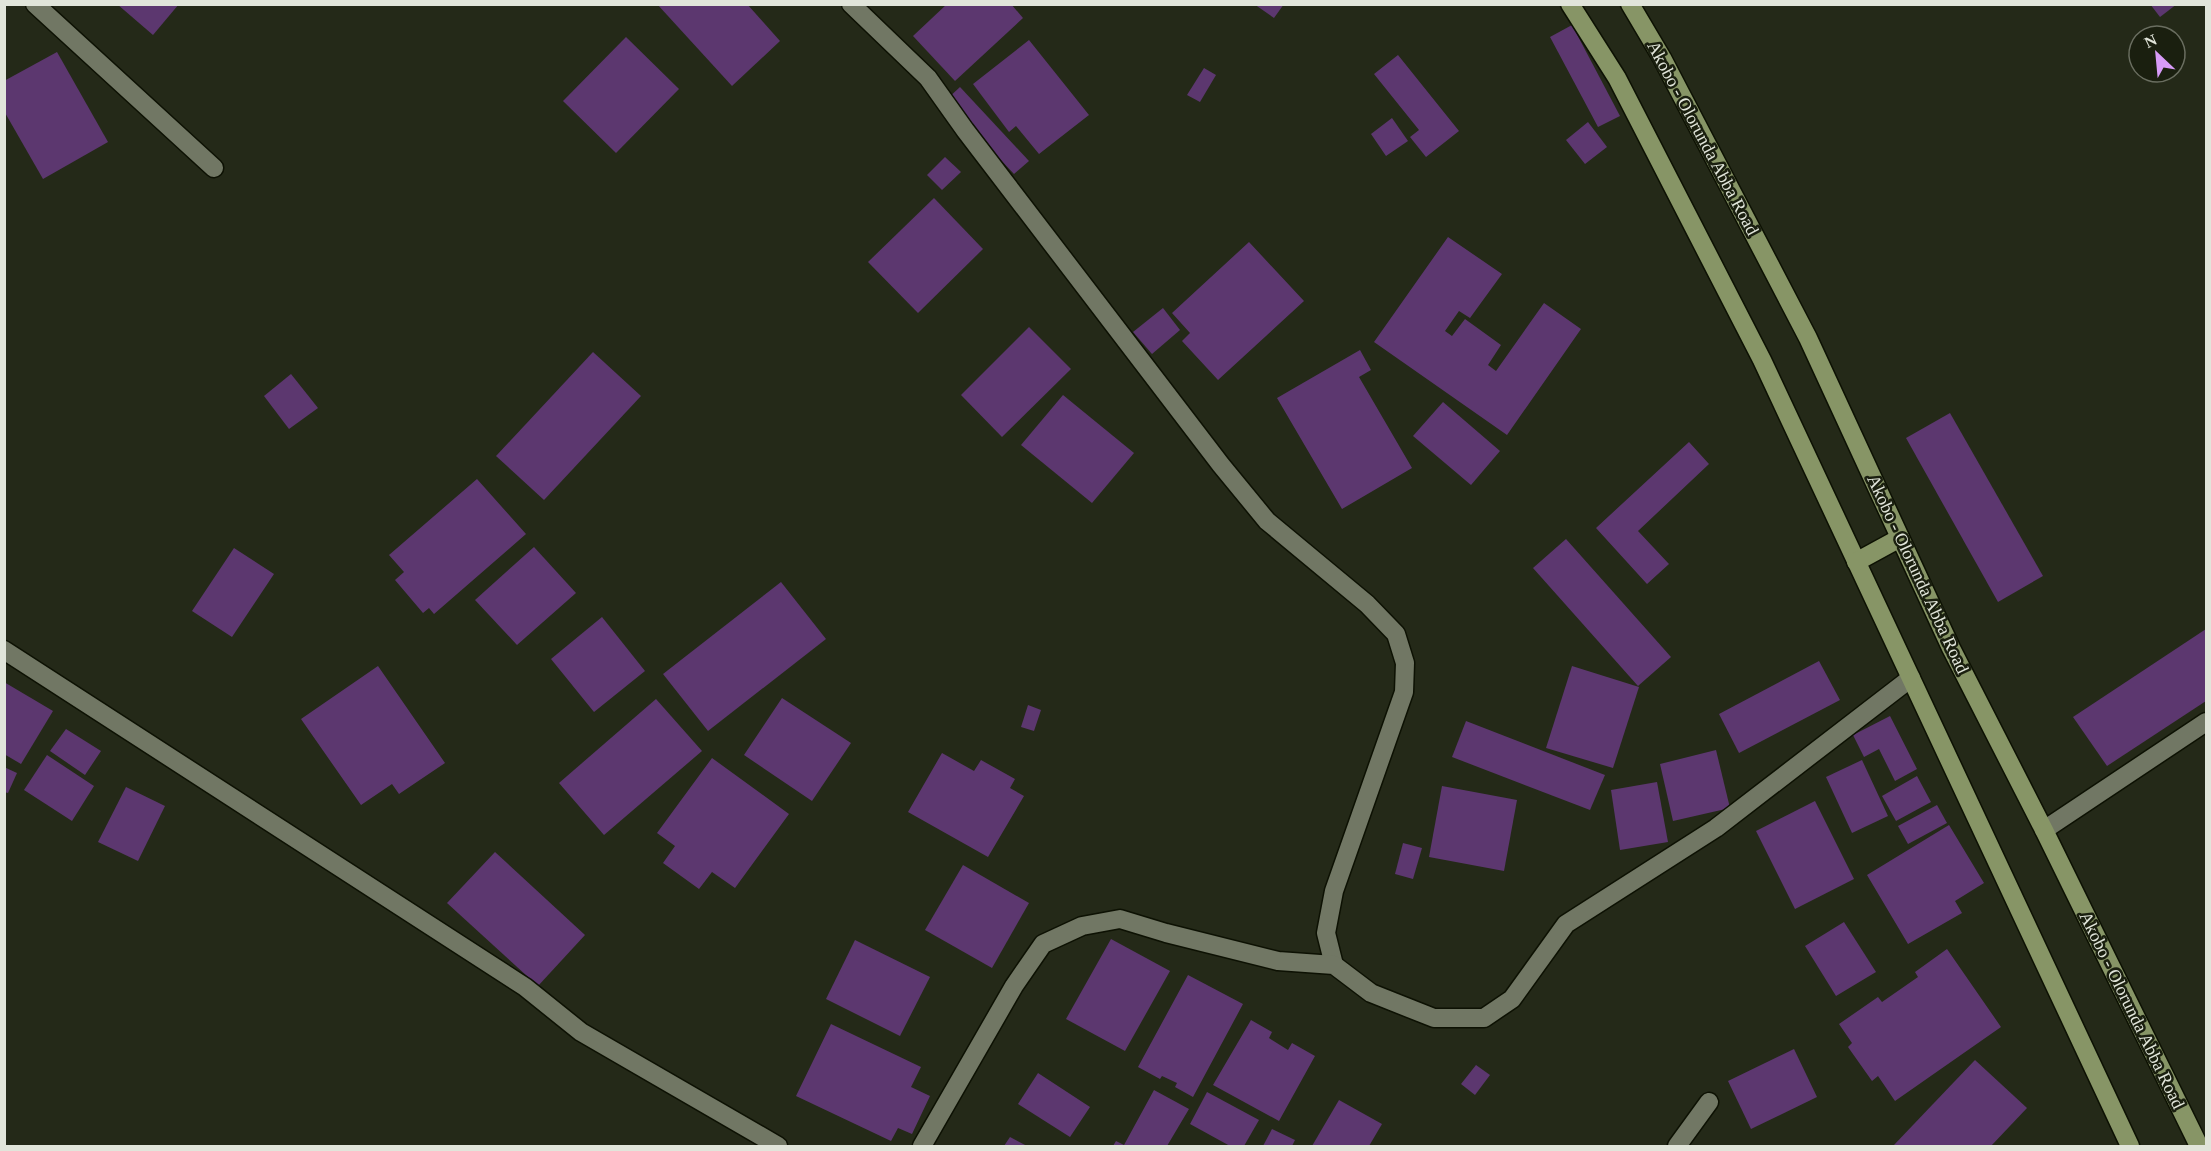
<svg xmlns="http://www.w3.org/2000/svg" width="2211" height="1151" viewBox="0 0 2211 1151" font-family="Georgia,serif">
<rect width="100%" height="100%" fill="#242918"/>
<g fill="#5c376f">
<polygon points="117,4 179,4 153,35"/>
<polygon points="657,4 747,4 780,41 732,86"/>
<polygon points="947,4 1011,4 1023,18 955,81 913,36"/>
<polygon points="1254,4 1284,4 1274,18"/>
<polygon points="2150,4 2177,4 2160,17"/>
<polygon points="1572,25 1620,116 1598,127 1550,37"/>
<polygon points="626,37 679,89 616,153 563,101"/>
<polygon points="1029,40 1089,115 1039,154 1016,126 1009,132 973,84"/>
<polygon points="57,52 108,142 43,179 4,111 4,81"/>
<polygon points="1398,55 1459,131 1426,157 1410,137 1419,130 1374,74"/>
<polygon points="1204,68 1216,75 1200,102 1187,95"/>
<polygon points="960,87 1029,161 1014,174 945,101"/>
<polygon points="1392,118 1408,141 1386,156 1371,134"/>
<polygon points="1588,122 1607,147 1585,164 1566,140"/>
<polygon points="945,157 961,172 942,190 927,175"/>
<polygon points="934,198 983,249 918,313 868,262"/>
<polygon points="1448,237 1502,274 1470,318 1459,311 1445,331 1452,336 1465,319 1501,345 1488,365 1496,371 1544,303 1581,329 1507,435 1374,342"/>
<polygon points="1249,242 1304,301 1218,380 1182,341 1190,333 1172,313"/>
<polygon points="1163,308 1180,330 1152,354 1133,332"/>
<polygon points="1029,327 1071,369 1002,437 961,395"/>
<polygon points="1360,350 1371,370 1359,377 1412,468 1342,509 1277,398"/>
<polygon points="593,352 641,396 544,500 496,456"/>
<polygon points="291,374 318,408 289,429 264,396"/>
<polygon points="1063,395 1134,453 1092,503 1021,445"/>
<polygon points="1443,402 1500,451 1471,485 1413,436"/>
<polygon points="1950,413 2043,576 1998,602 1906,438"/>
<polygon points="1689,442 1709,464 1638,531 1669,564 1647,584 1596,528"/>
<polygon points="477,479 526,534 434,614 429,608 423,613 395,580 404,572 389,555"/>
<polygon points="1566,539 1671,657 1638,686 1533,568"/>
<polygon points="534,547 576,593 517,645 475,600"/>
<polygon points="234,548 274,574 232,637 192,611"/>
<polygon points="781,582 826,639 708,731 663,674"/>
<polygon points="602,617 645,671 594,712 551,659"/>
<polygon points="2206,629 2206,701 2107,766 2073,717"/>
<polygon points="1819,661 1840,700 1739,753 1719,714"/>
<polygon points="378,666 445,763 399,794 392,784 361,805 301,719"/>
<polygon points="1572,666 1639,687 1613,768 1546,748"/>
<polygon points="4,682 53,711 21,764 4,754"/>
<polygon points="782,698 851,743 812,801 744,755"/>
<polygon points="656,699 702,751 604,835 559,783"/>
<polygon points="1028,705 1041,710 1034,731 1021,727"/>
<polygon points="1890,716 1917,769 1895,781 1879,749 1864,757 1853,735"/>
<polygon points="1466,721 1605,775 1590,810 1452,757"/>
<polygon points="66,729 101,751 85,775 50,751"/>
<polygon points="1716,750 1730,808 1673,821 1660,764"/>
<polygon points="942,753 974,771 981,760 1015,779 1010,788 1024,796 988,857 908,812"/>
<polygon points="47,755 94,786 72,821 24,790"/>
<polygon points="712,758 789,814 735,888 712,872 699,889 663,863 675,846 657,833"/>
<polygon points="1862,760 1888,816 1852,833 1826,777"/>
<polygon points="4,767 17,773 8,793 4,792"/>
<polygon points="1917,776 1931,802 1896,821 1882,796"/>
<polygon points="1657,782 1668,842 1620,850 1611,790"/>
<polygon points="1442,786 1517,800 1504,871 1429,857"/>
<polygon points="126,787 165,806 138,861 98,842"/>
<polygon points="1815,801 1854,879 1795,909 1756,831"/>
<polygon points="1937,805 1947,823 1908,844 1898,826"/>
<polygon points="1949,825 1984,883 1955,901 1962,913 1908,944 1867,875"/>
<polygon points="1403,843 1422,848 1413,879 1395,874"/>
<polygon points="495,852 585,935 538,986 447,903"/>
<polygon points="963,865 1029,903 992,968 925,930"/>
<polygon points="1844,922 1876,972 1836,996 1805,946"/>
<polygon points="1111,939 1170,971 1125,1051 1066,1019"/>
<polygon points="855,940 930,977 900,1036 826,999"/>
<polygon points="1947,949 2001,1027 1895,1101 1878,1076 1872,1081 1848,1047 1852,1043 1839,1024 1878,997 1882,1002 1918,977 1915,972"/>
<polygon points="1188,975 1243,1004 1193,1097 1175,1087 1177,1083 1162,1076 1160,1079 1138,1067"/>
<polygon points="1251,1020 1272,1032 1269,1038 1288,1050 1292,1043 1315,1056 1279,1121 1213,1085"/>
<polygon points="831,1024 921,1067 911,1087 930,1096 912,1134 898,1128 891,1141 796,1096"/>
<polygon points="1794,1049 1817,1097 1751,1129 1728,1081"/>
<polygon points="1975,1060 2027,1108 1991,1146 1893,1146"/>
<polygon points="1476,1065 1490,1075 1475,1095 1461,1084"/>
<polygon points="1038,1073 1090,1107 1070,1137 1018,1104"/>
<polygon points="1154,1090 1189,1109 1167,1146 1113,1146 1116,1141 1124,1145"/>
<polygon points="1207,1092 1259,1120 1244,1146 1230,1146 1190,1124"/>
<polygon points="1339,1100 1382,1124 1369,1146 1312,1146"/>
<polygon points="1272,1129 1295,1140 1292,1146 1263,1146"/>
<polygon points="1010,1137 1027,1146 1004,1146"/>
</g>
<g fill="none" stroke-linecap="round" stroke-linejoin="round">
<g stroke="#0d1103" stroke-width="21">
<g id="minor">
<polyline points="35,4 214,168"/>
<polyline points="851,4 928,78 965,130 1221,465 1267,521 1367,604 1396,634 1405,663 1404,692 1334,891 1326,933 1334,965"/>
<polyline points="4,650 525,987 581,1032 778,1146"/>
<polyline points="2044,830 2206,722"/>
<polyline points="922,1146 1014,986 1043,944 1082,926 1120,919 1166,933 1278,961 1334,965 1371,993 1434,1018 1484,1018 1512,999 1566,924 1716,828 1911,678"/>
<polyline points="1677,1146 1709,1102"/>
</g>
</g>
<g stroke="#0d1103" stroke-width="21">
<g id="major">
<polyline points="1570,4 1617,78 1762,360 2130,1146"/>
<polyline points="1630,4 1662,58 1808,338 1951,648 2044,830 2199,1146"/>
<polyline points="1856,562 1900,538"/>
</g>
</g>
<use href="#minor" stroke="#717764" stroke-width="18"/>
<use href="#major" stroke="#879566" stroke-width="18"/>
</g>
<g text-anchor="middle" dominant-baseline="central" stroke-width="5" stroke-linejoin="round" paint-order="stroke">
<g font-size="18" fill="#e1e5da" stroke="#1a1f0f">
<text transform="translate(1703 138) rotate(62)">Akobo - Olorunda Abba Road</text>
<text transform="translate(1918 574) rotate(65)">Akobo - Olorunda Abba Road</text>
<text transform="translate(2132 1010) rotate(64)">Akobo - Olorunda Abba Road</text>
</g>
</g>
<rect width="2211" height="1151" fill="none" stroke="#e1e5da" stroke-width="12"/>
<g transform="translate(2157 54) rotate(334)"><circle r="28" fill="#1a1f0f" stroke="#6a6e60" stroke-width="1.5"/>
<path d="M0-4.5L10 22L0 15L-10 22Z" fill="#d89bf8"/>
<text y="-9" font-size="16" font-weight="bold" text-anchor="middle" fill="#e1e5da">N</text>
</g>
</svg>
